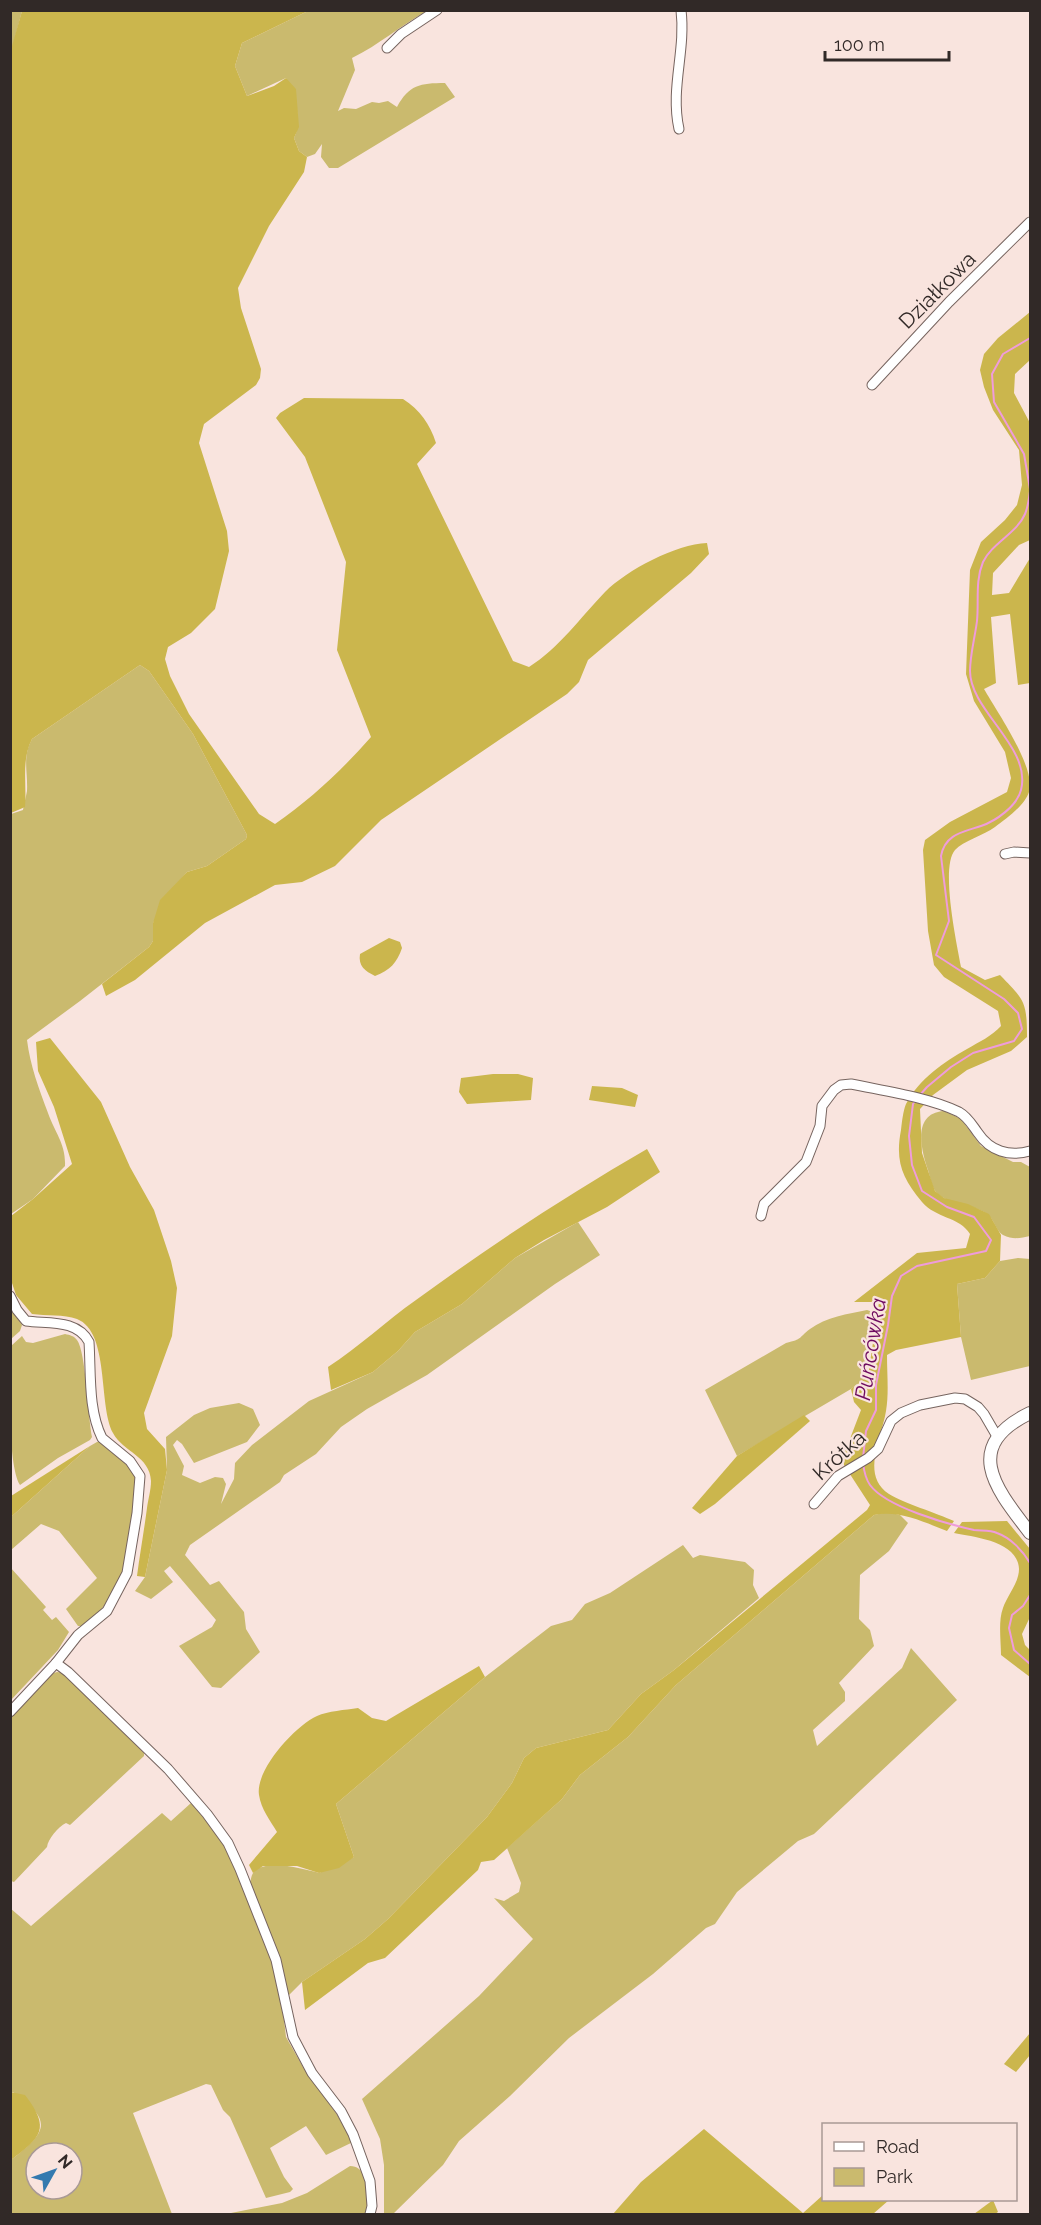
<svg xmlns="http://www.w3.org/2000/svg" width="1041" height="2225" viewBox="0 0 1041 2225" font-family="Raleway,sans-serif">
<rect width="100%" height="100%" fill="#f9e4de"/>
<g fill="#caba6e" fill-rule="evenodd">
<polygon points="11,11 22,11 11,53"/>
<path d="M308,11H427C401,25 379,45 352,58L355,70L338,111L344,108L356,109L372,102L379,103L388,101L397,107C409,85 420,83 445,83L455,97L338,168H329L321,157L322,144L315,154L307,157L299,151L294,138C304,118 293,98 286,78L247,96L235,66L242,43Z"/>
<path d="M140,665L149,671L193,734L247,835L246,839L207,866L187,872L174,887L153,923V941L149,947L80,1001L27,1040C30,1065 39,1089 48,1113C55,1133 66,1144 65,1166L33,1199L11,1214V814L23,810C24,803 26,797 27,791C28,772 22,757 32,739Z"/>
<path d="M944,1111L961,1119L981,1146L1013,1162H1021L1030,1167V1236C1021,1238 1013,1240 1003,1235C996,1231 994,1219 987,1214C972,1203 948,1205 936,1192C932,1187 930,1177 928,1170C921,1150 912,1113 944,1111Z"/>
<polygon points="578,1222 600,1255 555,1284 427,1375 367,1409 341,1427 316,1454 284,1475 280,1482 190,1545 185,1555 210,1585 219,1581 244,1612 246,1629 260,1652 221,1688 212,1687 179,1646 212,1627 216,1620 170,1566 164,1571 173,1582 151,1599 135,1591 145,1577 167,1470 166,1437 194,1415 210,1408 239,1403 253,1409 260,1425 247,1442 194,1463 182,1444 177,1440 173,1445 184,1466 182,1475 200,1483 215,1477 223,1478 226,1484 221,1504 234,1479 235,1463 252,1445 309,1401 373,1372 398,1351 415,1332 462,1304 515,1258"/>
<polygon points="1018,1258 1030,1259 1030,1366 971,1380 961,1337 957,1284 985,1278 1000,1261"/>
<polygon points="10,1306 22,1325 20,1331 11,1339"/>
<path d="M867,1310L873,1312L875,1319L866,1367L868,1376L851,1389L737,1456L705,1390L786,1343C803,1339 798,1338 810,1329C826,1317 848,1314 867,1310Z"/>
<path d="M65,1334C70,1335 74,1336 77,1340C86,1352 88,1418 92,1437L90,1440L58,1458L20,1485C7,1463 10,1375 11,1346L22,1336L26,1342L33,1343Z"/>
<path d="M97,1442H102C110,1449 128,1461 133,1469C144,1485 126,1568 117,1585C109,1602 97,1616 82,1626H78L66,1609L97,1578L59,1531L41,1524L11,1550V1517L90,1446Z"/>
<polygon points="888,1512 900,1515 908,1523 889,1551 860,1575 859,1619 870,1630 874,1646 839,1683 845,1692 845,1701 813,1730 817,1746 902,1668 911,1648 957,1700 814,1834 798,1841 737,1892 715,1924 706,1928 653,1974 569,2038 510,2096 459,2141 443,2165 393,2214 384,2214 384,2165 380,2139 362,2099 479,1996 533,1939 494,1898 504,1901 519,1892 521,1883 507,1848 562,1799 580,1775 628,1737 676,1685 874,1515"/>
<path d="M683,1545L693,1558L700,1555L745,1562L754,1570L753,1585L759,1598L674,1670L641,1694L608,1730L536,1748L524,1758L512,1783L487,1817L388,1919L365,1939L302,1982L288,1996L250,1883C251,1880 251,1876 253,1873C264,1858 304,1869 319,1873L354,1857L336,1804L485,1677L551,1626L572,1620L585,1604L610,1593Z"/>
<polygon points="10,1567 46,1607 43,1610 52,1620 56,1617 69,1632 58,1650 11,1700"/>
<path d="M57,1672L64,1673L73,1681L139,1748L144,1753V1756L70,1825L66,1823C58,1827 48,1839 47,1847L14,1882L11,1881V1716L51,1674Z"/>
<path d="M191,1803L211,1826L232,1858L267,1946L280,1986L286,2037L303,2067L336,2113L353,2142L326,2155L306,2126L270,2148L284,2177L293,2189L290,2192L266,2198L230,2117L223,2110L211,2085L206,2084L133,2113L172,2214H11V2160C48,2131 53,2121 13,2092H11L10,1908L31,1926L162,1813L171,1821ZM36,2153H72V2189H36Z"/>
<path d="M350,2166C371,2166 368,2200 366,2214H226L282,2203L307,2193Z"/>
</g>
<g fill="#cbb64d">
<path d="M22,11H308L242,43L235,66L247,96L274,86L286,78L296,89L299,127L294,138L299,151L307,157L304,172L269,226L238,288L241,308L261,369L260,378L256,385L204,424L199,443L227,531L229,551L215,609L191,633L168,647L165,659L170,676L189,714L259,814L275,824C311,799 342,770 371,737L337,650L346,562L305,457L276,418L280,413L304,398L403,399C420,410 430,424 436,443L417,464L513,661L529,667C559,648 580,618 605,592C627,570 676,544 707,543L709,554L691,573L588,660L579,682L567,694L381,820L335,866L302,882L275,885L205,923L135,980L106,996L102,984L149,947L153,941V923L160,900L187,872L207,866L246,839L247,835L193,734L149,671L140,665L32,739C21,760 27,785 25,807L11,813L10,53Z"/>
<path d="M1030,312V360L1015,374L1014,393L1030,423V540L1019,545L993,573L992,595L1009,593L1030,558V683L1018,685L1010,614L991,617L996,683L984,689C996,710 1037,769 1029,792C1025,805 1006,819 995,827C984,835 963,841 955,850C940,867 957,945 961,967L985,980L1000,975C1024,1000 1027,1001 1027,1037L1011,1051L967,1070L933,1095L920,1109L922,1153L935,1191L944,1198L968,1204L989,1214L1001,1235L1000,1261L985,1278L957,1284L961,1337L896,1350L887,1355C887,1374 889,1393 886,1411C882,1437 860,1475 889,1494C904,1503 936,1513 954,1521L947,1531C923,1522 900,1510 874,1515L676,1685L628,1737L580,1775L562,1799L494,1860L481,1862L478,1870L385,1958L368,1963L305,2010L302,1982L365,1939L388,1919L487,1817L512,1783L524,1758L536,1748L608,1730L641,1694L674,1670L867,1510L870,1505L844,1465L843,1457L861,1410L854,1402L851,1389L868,1376L879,1302H854L917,1253L966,1248L970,1234C960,1217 935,1218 922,1202C902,1178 895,1161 901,1130C902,1122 903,1111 906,1104C919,1079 944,1062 967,1049C979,1042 992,1036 1001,1026L998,1011L944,977L934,965L928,931L923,850L925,840L950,822L1007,792L1011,778L1005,752L974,701L966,674L970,570L981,542L1005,520L1017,505L1022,485L1019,450L993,410L984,387L980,370L984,354L998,338Z"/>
<path d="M389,938L400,942L402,948C397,963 390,970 375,976C365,971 358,966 360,954Z"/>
<path d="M50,1038L101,1102L130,1167L154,1210L171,1261L177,1288L172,1336L144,1413L147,1429L165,1449L167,1470L145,1577L137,1576C140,1553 144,1531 147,1508C148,1500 151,1490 151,1481C150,1456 123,1452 113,1433C98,1405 110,1332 77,1319C64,1314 46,1316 32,1314L16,1295L11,1280V1216L33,1199L72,1164L54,1107L38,1071L36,1042Z"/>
<polygon points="493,1074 518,1074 533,1078 531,1100 467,1104 459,1092 461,1078"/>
<polygon points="592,1086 622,1088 638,1095 635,1107 589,1100"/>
<path d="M647,1149L660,1172L607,1207L544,1240L515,1258L462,1304L415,1332L398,1351L373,1372L331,1390L328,1367C359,1347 386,1321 416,1300C490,1246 567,1195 647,1149Z"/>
<polygon points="804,1415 810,1421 715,1504 700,1514 692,1508 737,1456"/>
<polygon points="90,1446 11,1517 11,1496"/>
<path d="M1007,1521L1030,1549V1617L1022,1634L1025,1645L1030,1650V1677L1001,1655C1001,1641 998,1621 1003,1608C1007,1596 1019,1583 1019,1569C1018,1541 974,1537 954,1533L962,1522Z"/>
<path d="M479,1666L485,1677L336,1804L354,1857L339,1868L319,1873L297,1866H263L253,1873L249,1865L277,1832C270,1820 261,1809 259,1795C255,1770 295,1726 317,1716C328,1711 345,1710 358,1708L372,1718L386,1721Z"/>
<polygon points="1030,2033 1030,2055 1016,2072 1004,2064"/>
<path d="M11,2092L25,2095C51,2129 41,2137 11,2160Z"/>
<polygon points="704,2129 803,2213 823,2195 824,2200 889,2200 873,2214 613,2214 641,2182"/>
<polygon points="993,2200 998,2212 995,2214 974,2214"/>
</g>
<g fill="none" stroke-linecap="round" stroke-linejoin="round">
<g stroke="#ef9cdb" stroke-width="2">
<polyline points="1030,338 1003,354 992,374 994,402 1024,454 1030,489"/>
<path d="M920,1095L927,1087L951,1067L973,1053L1014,1041L1022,1029L1018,1013L1004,999L936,955L949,921L941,856C945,834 963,832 981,826C996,821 1017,806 1021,790C1032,747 970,711 970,671C970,655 975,637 977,621C979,601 975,581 983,562C992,543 1017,533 1025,514C1028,507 1029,499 1030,491"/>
<polyline points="863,1458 866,1431 876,1410 876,1385 888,1325 892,1296 901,1276 917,1266 986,1251 991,1240 974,1217 947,1207 922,1191 912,1165 909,1136 913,1104 916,1100"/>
<path d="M863,1463C864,1471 865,1478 870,1485C886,1507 947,1524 974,1530C981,1531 990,1530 997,1533C1011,1538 1023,1551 1030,1563"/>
<polyline points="1030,1595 1023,1606 1012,1615 1009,1628 1014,1650 1030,1664"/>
</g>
<g stroke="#76645f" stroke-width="11">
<g id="street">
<polyline points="387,48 401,34 437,10"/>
<path d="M679,129C670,88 686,51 681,10"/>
<polyline points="872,385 949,302 1030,222"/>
<polyline points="1005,854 1014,852 1030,853"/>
<path d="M761,1216L764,1204L806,1162L820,1126L822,1106L834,1090L841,1085L851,1084C884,1091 928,1097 959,1112C968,1117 972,1125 978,1133C990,1151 1009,1157 1030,1151"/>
<path d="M10,1296L17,1310L26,1321C48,1324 77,1319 89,1342C91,1373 88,1410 102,1438L130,1461L140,1476L137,1513L127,1573L107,1611L78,1635L56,1663"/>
<polyline points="814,1504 838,1476 868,1458 878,1449 891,1421 901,1413 920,1405 955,1398 965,1399 978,1407 984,1414 998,1438"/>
<polyline points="10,1712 56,1663 68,1672 168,1769 207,1814 228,1843 240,1869 276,1960 293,2037 312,2073 341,2111 353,2134 370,2181 372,2206 370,2214"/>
</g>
</g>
<g stroke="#76645f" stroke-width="14">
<path id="secondary" d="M1030,1413C960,1447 997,1490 1030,1533"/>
</g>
<use href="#street" stroke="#fff" stroke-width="9"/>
<use href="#secondary" stroke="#fff" stroke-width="12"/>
</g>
<g text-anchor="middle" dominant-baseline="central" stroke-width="4.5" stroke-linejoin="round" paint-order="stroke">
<g font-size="21" fill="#312927" stroke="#f9e4de">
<text transform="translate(937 290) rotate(-45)">Działkowa</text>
<text transform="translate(839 1455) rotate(-42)">Krótka</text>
</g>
<g font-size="22" font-style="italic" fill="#6f0b60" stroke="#f9e4de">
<text transform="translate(870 1349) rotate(-81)">Puńcówka</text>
</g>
</g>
<rect width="1041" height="2225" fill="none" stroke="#312927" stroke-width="24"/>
<rect x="822" y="2123" width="195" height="78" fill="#f9e4de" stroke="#a99995" stroke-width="1.5"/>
<rect x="834" y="2142" width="30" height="9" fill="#ffffff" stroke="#a99995" stroke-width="1.5"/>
<text x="876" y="2153" font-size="18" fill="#312927">Road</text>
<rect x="834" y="2168" width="30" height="18" fill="#caba6e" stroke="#a99995" stroke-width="1.5"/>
<text x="876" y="2183" font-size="18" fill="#312927">Park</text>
<g transform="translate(54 2171) rotate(50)"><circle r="28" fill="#f9e4de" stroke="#a99995" stroke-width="1.5"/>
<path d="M0-4.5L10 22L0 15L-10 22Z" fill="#347aaf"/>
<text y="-9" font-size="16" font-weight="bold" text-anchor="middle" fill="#312927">N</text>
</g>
<path d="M825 51v9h124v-9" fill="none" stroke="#312927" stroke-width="3"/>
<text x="834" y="51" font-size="18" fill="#312927" stroke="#f9e4de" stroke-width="4.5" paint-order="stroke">100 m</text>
</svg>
